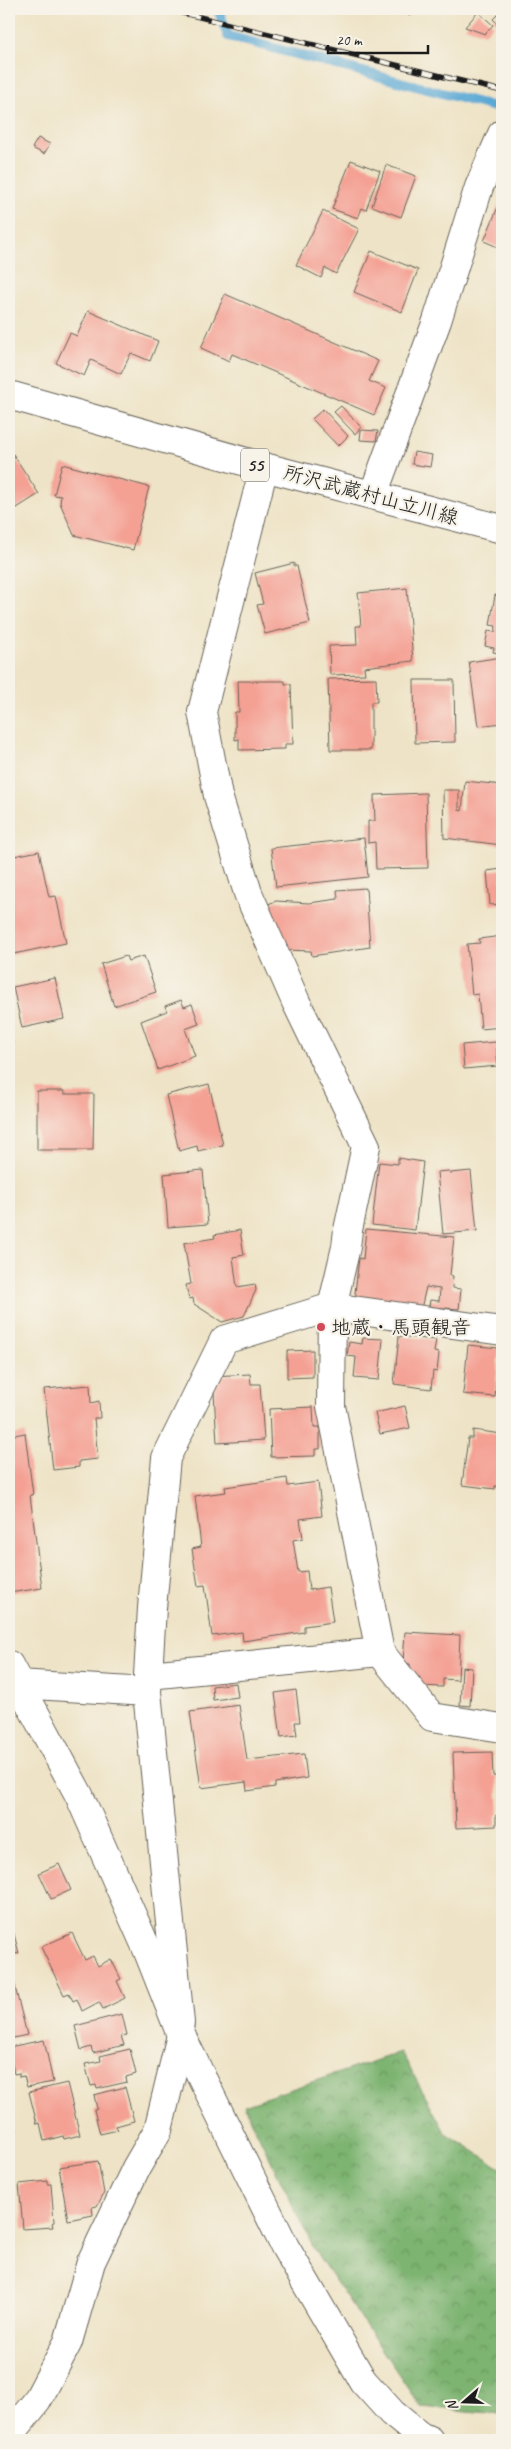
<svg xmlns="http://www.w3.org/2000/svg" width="511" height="2449" viewBox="0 0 511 2449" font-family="Caveat,'Klee One',sans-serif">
<defs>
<pattern id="forest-crowns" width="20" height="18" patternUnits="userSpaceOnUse" patternTransform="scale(1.25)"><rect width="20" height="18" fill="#7db471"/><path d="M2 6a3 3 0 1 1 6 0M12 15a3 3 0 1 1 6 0" fill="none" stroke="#66925c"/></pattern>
</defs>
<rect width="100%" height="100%" fill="#f7f3e8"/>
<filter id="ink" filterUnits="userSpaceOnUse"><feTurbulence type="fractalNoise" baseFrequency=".02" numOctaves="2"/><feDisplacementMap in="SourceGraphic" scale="10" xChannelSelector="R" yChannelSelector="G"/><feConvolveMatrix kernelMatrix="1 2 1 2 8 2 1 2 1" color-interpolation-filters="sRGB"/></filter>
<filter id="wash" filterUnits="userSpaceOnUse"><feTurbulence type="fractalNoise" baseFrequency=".0096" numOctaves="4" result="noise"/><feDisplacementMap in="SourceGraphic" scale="20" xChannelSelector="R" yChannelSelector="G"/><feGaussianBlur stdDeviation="1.12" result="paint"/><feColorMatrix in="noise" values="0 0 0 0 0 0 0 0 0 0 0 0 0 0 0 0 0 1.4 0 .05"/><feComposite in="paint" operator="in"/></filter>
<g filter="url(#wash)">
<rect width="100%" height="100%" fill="#eee3c6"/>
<polygon fill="url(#forest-crowns)" stroke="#4c6846" points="401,2052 445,2132 502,2169 502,2414 421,2407 315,2251 244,2105"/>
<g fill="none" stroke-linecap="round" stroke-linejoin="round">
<polyline stroke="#5aa8d4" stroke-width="10" points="218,9 228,36 502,109"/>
</g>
<g id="blocks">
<g fill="#f4a194">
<polygon points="402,9 417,9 409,16"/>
<polygon points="502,10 502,29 493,19"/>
<polygon points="478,12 493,25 485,34 465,27"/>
<polygon points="38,138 50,144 44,154 32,148"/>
<polygon points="351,160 380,171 366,210 362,208 358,218 332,209"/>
<polygon points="386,165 416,176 401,217 372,206"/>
<polygon points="502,197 502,249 484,241"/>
<polygon points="323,211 359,229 336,274 325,268 321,278 296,265"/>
<polygon points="371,251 418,270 402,312 354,292"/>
<polygon points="225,294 378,361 369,381 386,388 374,415 232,354 229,361 201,348"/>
<polygon points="88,311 158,341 150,361 131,353 121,374 91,360 84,376 56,363 70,333 77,336"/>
<polygon points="341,406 361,427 355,434 334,412"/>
<polygon points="323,409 348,436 338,446 312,419"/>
<polygon points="361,430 378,431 376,441 360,440"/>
<polygon points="414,452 432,455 430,467 412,464"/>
<polygon points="13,454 39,494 9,513 9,456"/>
<polygon points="62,464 149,487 133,550 74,535 60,503 61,496 54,495"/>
<polygon points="294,563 294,566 297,566 310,623 265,634 257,605 263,604 255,573"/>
<polygon points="407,588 413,661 364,667 365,674 330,675 329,646 357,645 356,626 361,626 358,593"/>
<polygon points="495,595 502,597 502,654 493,652 494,648 485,646 488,631 495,632 496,626 490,625"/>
<polygon points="502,657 502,723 478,726 469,662"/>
<polygon points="376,678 377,702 371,702 371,750 330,750 328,679"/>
<polygon points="414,680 454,680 455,742 415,743"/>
<polygon points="238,681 285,681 285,684 291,684 293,744 285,744 285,749 239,750 239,739 235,740 235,712 239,712"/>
<polygon points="465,781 502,785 502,845 444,838 443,790 459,790 459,810 462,811"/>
<polygon points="426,793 428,868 376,869 375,842 368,843 368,821 375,821 374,795"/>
<polygon points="364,838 368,877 276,887 271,848"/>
<polygon points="39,851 49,897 56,896 66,943 9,955 9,857"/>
<polygon points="502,869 502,904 490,905 487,871"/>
<polygon points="366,888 370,947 312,956 311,951 285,950 263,906 276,901 309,903 338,899 337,890"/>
<polygon points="502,936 502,1027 481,1029 478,994 472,995 467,944 480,943 479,939"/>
<polygon points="126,956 128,961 144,956 156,992 114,1006 101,964"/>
<polygon points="55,978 64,1019 22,1028 13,987"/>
<polygon points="181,1000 184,1007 192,1004 199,1024 185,1029 195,1056 158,1070 141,1021 167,1011 165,1006"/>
<polygon points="9,1023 13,1043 9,1044"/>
<polygon points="496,1042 498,1066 464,1069 462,1045"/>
<polygon points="209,1084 223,1145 198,1151 197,1146 179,1151 166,1095"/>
<polygon points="37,1091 64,1091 64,1094 94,1094 93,1150 37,1150"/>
<polygon points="398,1158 423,1162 415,1230 372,1225 379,1162 398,1164"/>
<polygon points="203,1170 208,1224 168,1227 164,1174"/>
<polygon points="449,1171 450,1173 471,1171 477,1231 443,1234 437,1172"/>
<polygon points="366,1229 454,1237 450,1275 453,1276 452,1288 461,1289 459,1309 429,1307 430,1300 439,1301 440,1289 426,1287 421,1309 361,1301 355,1293 359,1258 363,1259"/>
<polygon points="240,1230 244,1255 233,1257 237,1287 255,1284 256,1290 244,1316 222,1322 194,1304 193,1298 189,1299 186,1285 191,1284 184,1243 215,1238 214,1235"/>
<polygon points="501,1283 502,1283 502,1317 497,1317"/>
<polygon points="399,1336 436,1340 434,1352 439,1353 437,1372 433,1371 431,1389 394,1384"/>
<polygon points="363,1338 383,1339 379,1380 354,1378 356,1357 347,1356 349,1342 362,1344"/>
<polygon points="468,1345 499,1348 495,1397 463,1394"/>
<polygon points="313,1350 313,1377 287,1378 287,1351"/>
<polygon points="250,1374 251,1384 260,1384 264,1440 217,1443 213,1376"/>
<polygon points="90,1385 91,1403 99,1401 100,1418 94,1418 98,1459 79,1461 79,1467 53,1470 44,1389"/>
<polygon points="405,1406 410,1428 380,1434 375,1413"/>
<polygon points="313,1407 314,1427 320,1427 320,1449 315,1449 315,1456 271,1457 269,1409"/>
<polygon points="473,1430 502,1434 502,1487 495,1486 495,1489 462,1485 468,1438 473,1438"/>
<polygon points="25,1433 33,1495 30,1495 42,1588 9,1593 9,1436"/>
<polygon points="287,1478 288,1486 318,1482 322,1516 300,1519 303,1538 293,1540 298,1572 307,1571 309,1590 328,1587 333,1622 304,1626 304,1632 243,1641 242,1632 212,1636 205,1585 198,1586 192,1549 201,1547 195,1496 226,1492 225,1487"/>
<polygon points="405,1632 460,1635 458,1680 443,1679 443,1687 419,1686 420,1677 410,1677 410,1664 403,1663"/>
<polygon points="462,1667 472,1668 470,1706 460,1705"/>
<polygon points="236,1683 238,1697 213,1700 212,1686"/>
<polygon points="296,1690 300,1722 295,1722 297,1735 281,1737 275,1693"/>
<polygon points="239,1705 247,1760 304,1754 307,1778 275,1783 275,1787 247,1791 246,1782 201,1788 190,1712"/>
<polygon points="492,1752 493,1776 497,1776 499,1815 496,1815 496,1826 456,1828 453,1753"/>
<polygon points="59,1864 71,1890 51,1899 39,1873"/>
<polygon points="9,1916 19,1953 9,1955"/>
<polygon points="72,1933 85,1960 93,1956 98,1966 111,1959 121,1979 117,1981 125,1998 103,2009 99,2002 82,2011 77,1999 73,2001 69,1993 64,1995 41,1947"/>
<polygon points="9,1963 27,2035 9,2039"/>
<polygon points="122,2014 127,2035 121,2036 124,2045 93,2053 91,2047 81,2050 75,2026"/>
<polygon points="44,2040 53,2082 27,2087 24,2076 19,2077 19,2073 14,2074 9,2047"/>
<polygon points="130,2049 136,2074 126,2077 127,2082 97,2089 96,2085 91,2086 85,2064 101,2061 100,2056"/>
<polygon points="67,2083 80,2135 64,2139 63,2136 44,2141 40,2123 37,2124 29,2092"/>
<polygon points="125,2087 134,2121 116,2126 118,2130 100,2134 94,2110 97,2109 94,2095"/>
<polygon points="9,2117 13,2132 9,2133"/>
<polygon points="98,2161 104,2193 97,2206 92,2207 93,2215 68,2220 59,2167"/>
<polygon points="48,2181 48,2184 51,2184 54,2222 52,2223 53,2227 23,2229 19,2184"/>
<polygon points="9,2195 13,2219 9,2220"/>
</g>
</g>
</g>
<g filter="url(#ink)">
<use href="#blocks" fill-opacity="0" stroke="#666258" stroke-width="1"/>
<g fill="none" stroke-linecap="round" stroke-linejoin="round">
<g stroke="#666258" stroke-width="30">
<g id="minor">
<polyline points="264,467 202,712 218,796 248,893 296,1002 366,1146 348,1230 346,1247 332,1307 331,1406 380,1652 432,1717 502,1728"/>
<polyline points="373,495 437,321 479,187 502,134"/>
<polyline points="149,1675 380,1652"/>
<polyline points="9,1685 18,1684 147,1692"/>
<polyline points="180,2023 147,1692 152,1608 166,1458 224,1340 332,1307 502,1331"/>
</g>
</g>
<g stroke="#666258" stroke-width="30">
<g id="tertiary">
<polyline points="9,1665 79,1795 147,1949 181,2035 285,2247 363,2381 392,2413 420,2436 429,2440"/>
<polyline points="9,2436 37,2401 68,2342 91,2262 136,2168 158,2130 181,2035"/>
</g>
</g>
<g stroke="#666258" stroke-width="30">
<polyline id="primary" points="9,395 264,467 502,529"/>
</g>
<use href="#minor" stroke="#fff" stroke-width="28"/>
<use href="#tertiary" stroke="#fff" stroke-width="28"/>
<use href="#primary" stroke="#fff" stroke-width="28"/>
<g stroke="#1c1c1c" stroke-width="5.5">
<polyline id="rail" points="167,9 502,91"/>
</g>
<use href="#rail" stroke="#f7f3e8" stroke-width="4" stroke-dasharray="11" stroke-linecap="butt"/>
</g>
</g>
<circle fill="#d1495b" stroke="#f7f3e8" stroke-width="2" cx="321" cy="1327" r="5"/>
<g text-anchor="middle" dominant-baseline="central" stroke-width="4.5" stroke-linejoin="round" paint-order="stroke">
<rect fill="#f7f3e8" stroke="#5e5c59" stroke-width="1" x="241" y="448.5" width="28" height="33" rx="4"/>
<g font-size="19" font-weight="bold" fill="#1c1c1c">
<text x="255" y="465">55</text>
</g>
<g font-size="20" fill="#1c1c1c" stroke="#f7f3e8">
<text transform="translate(371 495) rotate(15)">所沢武蔵村山立川線</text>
</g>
<g font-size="20" fill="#1c1c1c" stroke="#f7f3e8" text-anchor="start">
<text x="331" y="1327">地蔵・馬頭観音</text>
</g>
</g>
<rect width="511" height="2449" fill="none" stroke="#f7f3e8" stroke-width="30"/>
<g transform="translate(464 2402) rotate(250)" stroke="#f7f3e8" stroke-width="4" paint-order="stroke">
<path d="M0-4L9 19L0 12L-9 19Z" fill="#1c1c1c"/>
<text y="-8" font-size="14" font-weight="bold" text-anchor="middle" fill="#1c1c1c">N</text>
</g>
<path d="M328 45v8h100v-8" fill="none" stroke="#1c1c1c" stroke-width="2.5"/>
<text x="336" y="45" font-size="15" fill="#1c1c1c" stroke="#f7f3e8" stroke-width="4" paint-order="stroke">20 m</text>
</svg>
